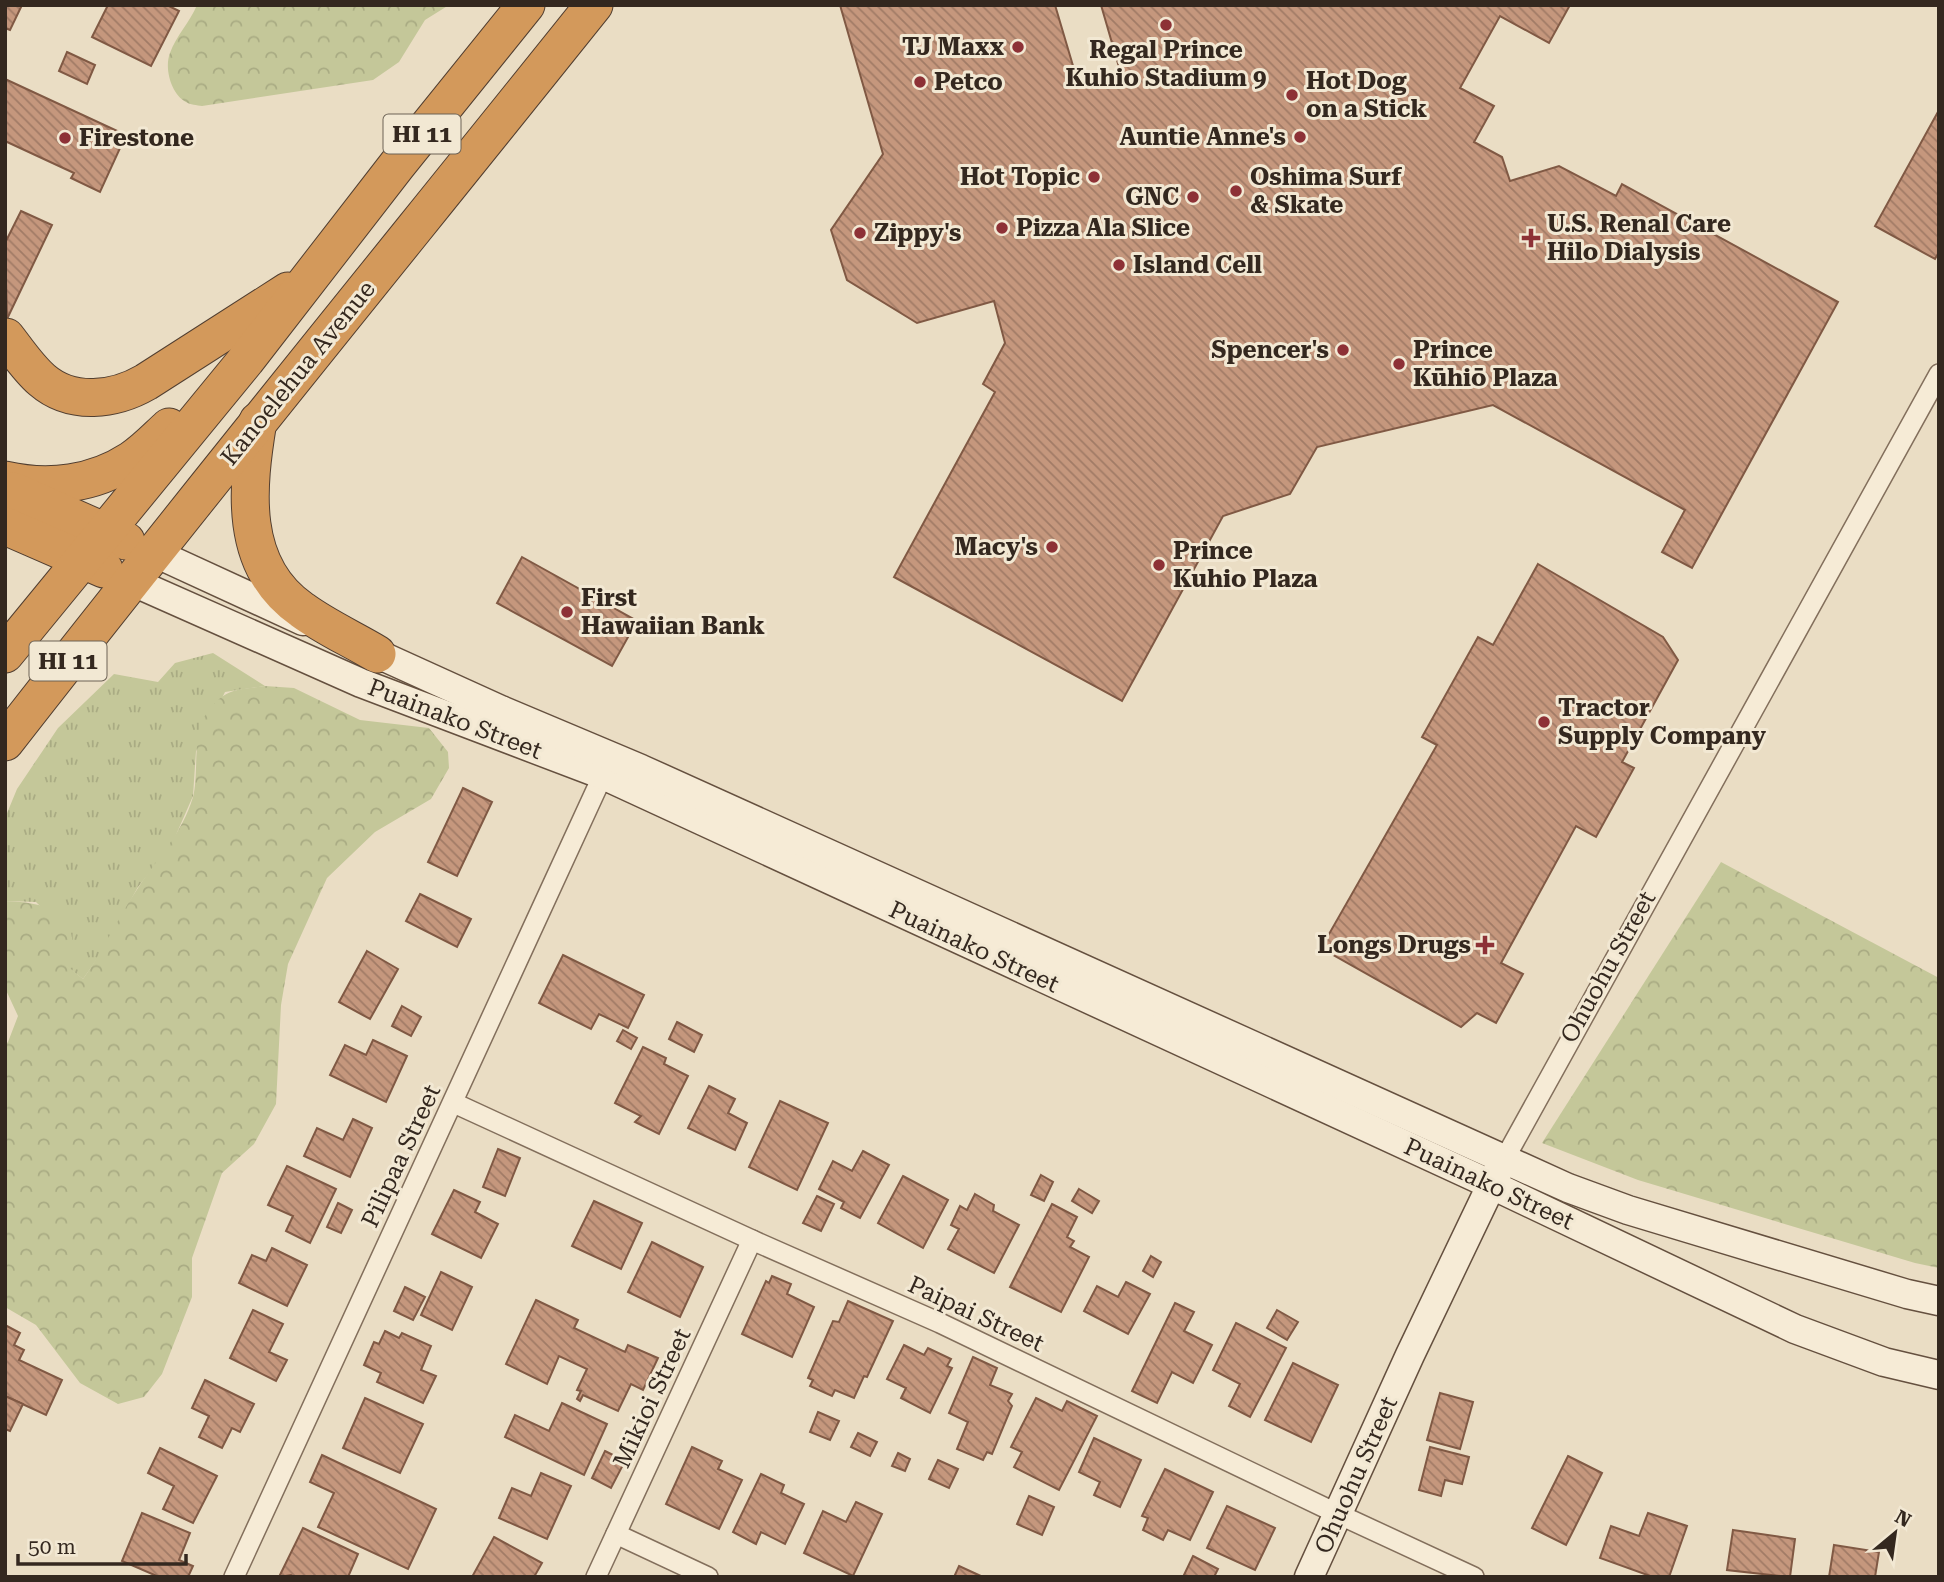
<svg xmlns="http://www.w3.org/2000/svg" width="1944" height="1582" viewBox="0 0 1944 1582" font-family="'Roboto Serif',serif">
<defs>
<pattern id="grass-tufts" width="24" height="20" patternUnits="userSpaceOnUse" patternTransform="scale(1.75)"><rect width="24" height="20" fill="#c4c799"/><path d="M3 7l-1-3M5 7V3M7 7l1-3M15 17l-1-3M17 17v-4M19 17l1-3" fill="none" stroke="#a9ab83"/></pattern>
<pattern id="forest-crowns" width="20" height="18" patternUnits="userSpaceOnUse" patternTransform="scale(1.75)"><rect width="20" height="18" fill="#c4c799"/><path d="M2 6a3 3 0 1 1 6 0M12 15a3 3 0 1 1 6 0" fill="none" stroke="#a9ab83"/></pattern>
<pattern id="building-back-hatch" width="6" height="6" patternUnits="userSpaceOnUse" patternTransform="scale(1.75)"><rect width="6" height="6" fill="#c5977d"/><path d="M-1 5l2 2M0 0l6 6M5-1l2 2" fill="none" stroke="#a17b66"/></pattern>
</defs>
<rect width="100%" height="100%" fill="#eaddc4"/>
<polygon fill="url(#grass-tufts)" points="213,653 265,686 225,692 196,751 193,796 172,844 138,887 99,956 83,979 65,965 72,938 36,902 5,901 5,818 17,789 58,728 114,674 158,682 175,663"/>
<g fill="url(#forest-crowns)">
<path d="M197,5H449L425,20L399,62L373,80L202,106C197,105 190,105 186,102C171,94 164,68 170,53C176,36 190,22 197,5Z"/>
<path d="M265,686L294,688L360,720L429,728L448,752L449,768L431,799L375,832L327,878L288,964L281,1005L276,1104L254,1144L222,1173L192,1258V1297L162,1374L144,1397L118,1404L80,1383L36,1325L5,1307V1045L8,1042L18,1016L5,988V901C30,902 69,905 72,938C73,946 67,957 66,965L83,979C104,950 118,917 138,888C158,857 182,834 193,797C199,775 192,733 206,714C224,688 236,690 265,686Z"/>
<polygon points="1721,862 1939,978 1939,1268 1915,1263 1638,1180 1542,1143"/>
</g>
<g fill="url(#building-back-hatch)" stroke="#805944" stroke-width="2">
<polygon points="5,5 22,5 10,30 5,28"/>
<polygon points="108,5 167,5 179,11 151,66 92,37"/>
<polygon points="840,5 1055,5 1079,86 1121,74 1101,5 1570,5 1549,43 1500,16 1460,88 1494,106 1474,142 1502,157 1510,181 1559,166 1616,196 1622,184 1838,302 1692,568 1662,552 1685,510 1493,405 1317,447 1290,494 1223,516 1122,701 894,577 995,392 983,384 1005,343 994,301 917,323 847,280 831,230 883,154"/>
<polygon points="67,52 95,65 87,84 59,71"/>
<polygon points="5,79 126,135 100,192 71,178 74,173 5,141"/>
<polygon points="1939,110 1939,252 1935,259 1875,226"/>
<polygon points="21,211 52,225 7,319 5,243"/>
<polygon points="522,557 637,621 612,666 497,603"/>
<polygon points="1538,564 1663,637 1678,660 1622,762 1634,768 1596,837 1576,826 1501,963 1523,974 1496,1023 1477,1013 1461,1027 1321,948 1437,745 1422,737 1478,637 1493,645"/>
<polygon points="463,788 492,802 457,876 428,862"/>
<polygon points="420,894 471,919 457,947 406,921"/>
<polygon points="367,951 398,969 370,1019 339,1002"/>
<polygon points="563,955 644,995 628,1028 599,1014 591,1029 539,1003"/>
<polygon points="402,1006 421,1017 411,1036 392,1026"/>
<polygon points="677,1022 702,1035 694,1052 669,1039"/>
<polygon points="623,1030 637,1038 631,1049 617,1041"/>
<polygon points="373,1040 407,1056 386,1102 330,1075 345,1045 366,1055"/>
<polygon points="643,1047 666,1058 664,1064 688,1076 659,1134 635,1122 641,1116 615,1103"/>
<polygon points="709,1086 735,1099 728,1113 747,1123 735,1150 688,1128"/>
<polygon points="780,1101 828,1123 797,1190 749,1167"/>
<polygon points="353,1119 372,1128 350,1177 304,1156 317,1128 343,1140"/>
<polygon points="498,1149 520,1158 505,1196 483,1187"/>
<polygon points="863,1151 889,1165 860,1218 841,1208 844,1202 819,1189 833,1161 852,1171"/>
<polygon points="287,1166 336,1189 310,1243 286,1231 293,1216 268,1205"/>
<polygon points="1041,1175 1053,1182 1044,1201 1031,1195"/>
<polygon points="903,1176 948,1200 923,1248 878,1223"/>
<polygon points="1079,1189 1099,1201 1092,1213 1072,1201"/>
<polygon points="454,1190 480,1202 475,1212 498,1224 481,1258 432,1234"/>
<polygon points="975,1194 994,1205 993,1211 1019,1225 994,1273 948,1249 959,1229 951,1225 960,1206 967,1210"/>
<polygon points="817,1196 834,1204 821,1231 803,1223"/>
<polygon points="594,1201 642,1223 621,1269 572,1246"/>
<polygon points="338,1203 352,1210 341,1233 327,1227"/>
<polygon points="1052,1204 1077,1217 1067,1237 1074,1241 1070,1247 1089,1257 1061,1312 1010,1287"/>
<polygon points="652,1242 703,1267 680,1317 628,1292"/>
<polygon points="272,1248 307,1265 287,1306 239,1283 252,1255 266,1261"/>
<polygon points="1151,1256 1161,1262 1153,1277 1143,1271"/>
<polygon points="441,1272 472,1287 452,1330 421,1315"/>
<polygon points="772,1276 791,1284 787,1294 814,1307 792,1357 742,1334 766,1281 769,1283"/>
<polygon points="1126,1282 1150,1294 1128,1334 1084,1311 1097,1286 1118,1297"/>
<polygon points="405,1287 425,1297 413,1320 394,1311"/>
<polygon points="536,1300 578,1320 574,1328 625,1352 628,1345 658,1358 643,1390 631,1384 618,1411 583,1395 580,1401 577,1399 581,1391 577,1390 587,1369 559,1356 547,1384 506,1364"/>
<polygon points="848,1301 893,1321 867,1377 864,1376 854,1398 835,1390 832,1396 810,1386 813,1380 808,1378 833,1321 839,1322"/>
<polygon points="1175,1303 1194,1312 1184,1331 1212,1345 1193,1383 1172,1372 1157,1403 1132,1391"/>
<polygon points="253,1310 283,1324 269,1352 287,1360 276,1381 230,1358"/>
<polygon points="1277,1310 1298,1322 1287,1340 1267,1328"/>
<polygon points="1236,1323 1286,1348 1250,1417 1229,1406 1240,1384 1213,1370"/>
<polygon points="5,1325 20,1333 14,1345 24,1350 19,1360 62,1380 46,1415 5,1396"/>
<polygon points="385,1331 399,1338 402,1333 431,1346 421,1370 436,1376 423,1403 377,1382 381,1373 364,1365 374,1342 379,1344"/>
<polygon points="904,1345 924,1355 928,1348 951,1359 947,1366 952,1368 930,1413 901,1398 906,1388 887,1379"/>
<polygon points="973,1357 997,1368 990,1385 1012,1394 1008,1401 1012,1406 992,1454 987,1452 983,1460 957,1449 968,1422 949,1413"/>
<polygon points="1293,1363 1338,1385 1311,1442 1265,1420"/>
<polygon points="205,1380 254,1404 240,1432 232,1428 222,1448 199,1437 209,1416 192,1408"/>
<polygon points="1440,1393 1473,1402 1460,1449 1427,1440"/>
<polygon points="5,1396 23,1404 10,1431 5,1429"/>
<polygon points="365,1398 423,1424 400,1473 343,1448"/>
<polygon points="1036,1398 1062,1411 1067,1401 1097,1416 1059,1490 1014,1467 1022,1452 1011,1447"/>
<polygon points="562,1403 607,1424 584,1475 505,1437 515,1415 549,1431"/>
<polygon points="818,1412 839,1421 830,1440 810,1432"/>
<polygon points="858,1433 877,1442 870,1456 851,1447"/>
<polygon points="1094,1438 1141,1460 1120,1507 1094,1495 1100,1482 1079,1472"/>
<polygon points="692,1447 722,1461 718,1469 742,1480 719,1529 666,1504"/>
<polygon points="1430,1447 1469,1457 1462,1484 1445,1480 1441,1496 1419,1490"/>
<polygon points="160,1448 217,1476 193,1523 163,1509 174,1486 148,1473"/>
<polygon points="605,1451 625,1461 611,1488 592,1478"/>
<polygon points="898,1453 910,1459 905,1471 892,1466"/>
<polygon points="322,1455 436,1509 408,1569 318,1527 334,1493 310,1482"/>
<polygon points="1568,1456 1602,1473 1566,1545 1532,1528"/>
<polygon points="938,1460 958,1469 949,1488 929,1479"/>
<polygon points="1165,1469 1213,1492 1190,1540 1168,1530 1163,1540 1143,1530 1148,1518 1142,1516"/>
<polygon points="541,1473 571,1486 547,1539 499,1518 512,1488 531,1496"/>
<polygon points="761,1474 784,1485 781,1493 804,1504 785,1544 761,1532 756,1544 733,1532"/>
<polygon points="1029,1496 1054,1507 1042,1535 1017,1524"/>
<polygon points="856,1502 882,1514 853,1576 804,1553 823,1511 846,1522"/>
<polygon points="1227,1506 1275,1528 1255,1570 1207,1548"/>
<polygon points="142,1513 190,1533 179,1560 193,1566 188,1577 159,1577 122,1561"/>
<polygon points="1648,1513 1687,1526 1669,1577 1653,1577 1600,1558 1611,1526 1639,1536"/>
<polygon points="303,1528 358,1554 348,1577 294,1577 291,1575 279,1577"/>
<polygon points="1733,1530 1795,1539 1790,1577 1727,1570"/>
<polygon points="494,1537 542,1563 534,1577 472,1577"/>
<polygon points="1834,1545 1879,1552 1875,1577 1829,1577"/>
<polygon points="1193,1556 1218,1569 1214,1577 1183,1577"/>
<polygon points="959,1566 983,1577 954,1577"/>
</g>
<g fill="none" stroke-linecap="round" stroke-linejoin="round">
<g stroke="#836f5c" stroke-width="22">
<g id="street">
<polyline points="454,1103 752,1240 940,1323 1338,1514 1474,1577"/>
<polyline points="1504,1160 1939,374"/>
<polyline points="616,1534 708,1577"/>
<polyline points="234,1577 608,764"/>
<polyline points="596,1577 752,1240"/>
</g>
</g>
<g stroke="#65503f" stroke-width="31">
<g id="secondary">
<polyline points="153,552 303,621"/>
<polyline points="131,581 361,683 603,775 1492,1185 1795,1329 1884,1362 1939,1375"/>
<polyline points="360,646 501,710 641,769 1568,1188 1628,1210 1907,1294 1939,1301"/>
<polyline points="1309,1577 1410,1355 1499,1169"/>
</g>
</g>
<g stroke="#513e30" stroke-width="39">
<g id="highway">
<path d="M6,337C17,351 28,368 42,380C72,406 115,400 146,382L288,291"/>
<path d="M258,421C247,487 238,566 302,610C325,627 352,639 377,654"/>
<path d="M5,480C49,490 94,484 131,460C145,451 157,438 169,427"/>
<polyline points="13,491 126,541"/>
<polyline points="5,526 104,569"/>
<polyline points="5,654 246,360 397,165 526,5"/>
<path d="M5,742C198,494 397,251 594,5"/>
</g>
</g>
<use href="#street" stroke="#f6ebd6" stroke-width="19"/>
<use href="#secondary" stroke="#f6ebd6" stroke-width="28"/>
<use href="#highway" stroke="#d3995b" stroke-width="37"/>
</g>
<g fill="#8d3136" stroke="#f2e8d3" stroke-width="2.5">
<circle cx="1166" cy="25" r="7"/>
<circle cx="1018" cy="47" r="7"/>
<circle cx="920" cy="82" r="7"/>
<circle cx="1292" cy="95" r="7"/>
<circle cx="1300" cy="137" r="7"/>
<circle cx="65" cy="138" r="7"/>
<circle cx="1094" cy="177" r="7"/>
<circle cx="1236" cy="191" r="7"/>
<circle cx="1193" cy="197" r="7"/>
<circle cx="1002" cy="228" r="7"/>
<circle cx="860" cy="233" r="7"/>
<path d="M1527.5 227.5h7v7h7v7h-7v7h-7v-7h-7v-7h7z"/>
<circle cx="1119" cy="265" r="7"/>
<circle cx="1343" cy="350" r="7"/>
<circle cx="1399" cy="364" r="7"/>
<circle cx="1052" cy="547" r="7"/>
<circle cx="1159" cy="565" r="7"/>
<circle cx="567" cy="612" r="7"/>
<circle cx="1544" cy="722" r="7"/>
<path d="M1481.5 934.5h7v7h7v7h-7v7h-7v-7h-7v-7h7z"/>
</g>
<g text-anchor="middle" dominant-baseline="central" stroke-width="6" stroke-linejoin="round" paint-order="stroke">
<g fill="#f2e8d3" stroke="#6d6255" stroke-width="2">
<rect x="383.5" y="114.5" width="77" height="39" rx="5"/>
<rect x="29.5" y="641.5" width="77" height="39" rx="5"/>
</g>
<g font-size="23" font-weight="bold" fill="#34281f">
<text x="422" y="134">HI 11</text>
<text x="68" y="661">HI 11</text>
</g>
<g font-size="24" font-weight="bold" fill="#34281f" stroke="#f2e8d3" text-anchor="start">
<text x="1004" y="47" text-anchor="end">TJ Maxx</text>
<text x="1166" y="50" text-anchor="middle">Regal Prince<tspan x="1166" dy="28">Kuhio Stadium 9</tspan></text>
<text x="1306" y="81">Hot Dog<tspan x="1306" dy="28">on a Stick</tspan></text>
<text x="934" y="82">Petco</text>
<text x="1286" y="137" text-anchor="end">Auntie Anne's</text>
<text x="79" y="138">Firestone</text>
<text x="1080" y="177" text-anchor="end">Hot Topic</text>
<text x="1250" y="177">Oshima Surf<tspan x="1250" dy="28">&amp; Skate</tspan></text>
<text x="1179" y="197" text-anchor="end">GNC</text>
<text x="1547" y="224">U.S. Renal Care<tspan x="1547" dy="28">Hilo Dialysis</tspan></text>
<text x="1016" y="228">Pizza Ala Slice</text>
<text x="874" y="233">Zippy's</text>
<text x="1133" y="265">Island Cell</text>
<text x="1329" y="350" text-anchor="end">Spencer's</text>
<text x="1413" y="350">Prince<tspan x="1413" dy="28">Kūhiō Plaza</tspan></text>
<text x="1038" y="547" text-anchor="end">Macy's</text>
<text x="1173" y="551">Prince<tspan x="1173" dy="28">Kuhio Plaza</tspan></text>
<text x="581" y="598">First<tspan x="581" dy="28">Hawaiian Bank</tspan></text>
<text x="1558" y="708">Tractor<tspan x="1558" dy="28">Supply Company</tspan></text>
<text x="1471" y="945" text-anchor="end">Longs Drugs</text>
</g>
<g font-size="24" fill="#34281f" stroke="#f2e8d3">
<text transform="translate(298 373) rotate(-51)">Kanoelehua Avenue</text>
<text transform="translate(455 719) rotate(21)">Puainako Street</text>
<text transform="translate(974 947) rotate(25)">Puainako Street</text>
<text transform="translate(1608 967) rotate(-61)">Ohuohu Street</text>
<text transform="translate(401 1156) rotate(-65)">Pilipaa Street</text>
<text transform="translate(1489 1184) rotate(25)">Puainako Street</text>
<text transform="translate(976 1314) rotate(25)">Paipai Street</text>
<text transform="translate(652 1398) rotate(-65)">Mikioi Street</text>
<text transform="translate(1356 1475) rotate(-66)">Ohuohu Street</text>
</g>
</g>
<rect width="1944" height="1582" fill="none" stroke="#34281f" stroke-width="14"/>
<g transform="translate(1895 1533) rotate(29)" stroke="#f2e8d3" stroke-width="5" paint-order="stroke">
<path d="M0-5L12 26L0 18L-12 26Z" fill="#34281f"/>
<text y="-10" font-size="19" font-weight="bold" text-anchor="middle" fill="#34281f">N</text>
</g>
<path d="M18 1554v10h168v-10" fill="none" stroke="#34281f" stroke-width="3.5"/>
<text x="28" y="1554" font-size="21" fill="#34281f" stroke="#f2e8d3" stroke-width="5" paint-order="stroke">50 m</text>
</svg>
